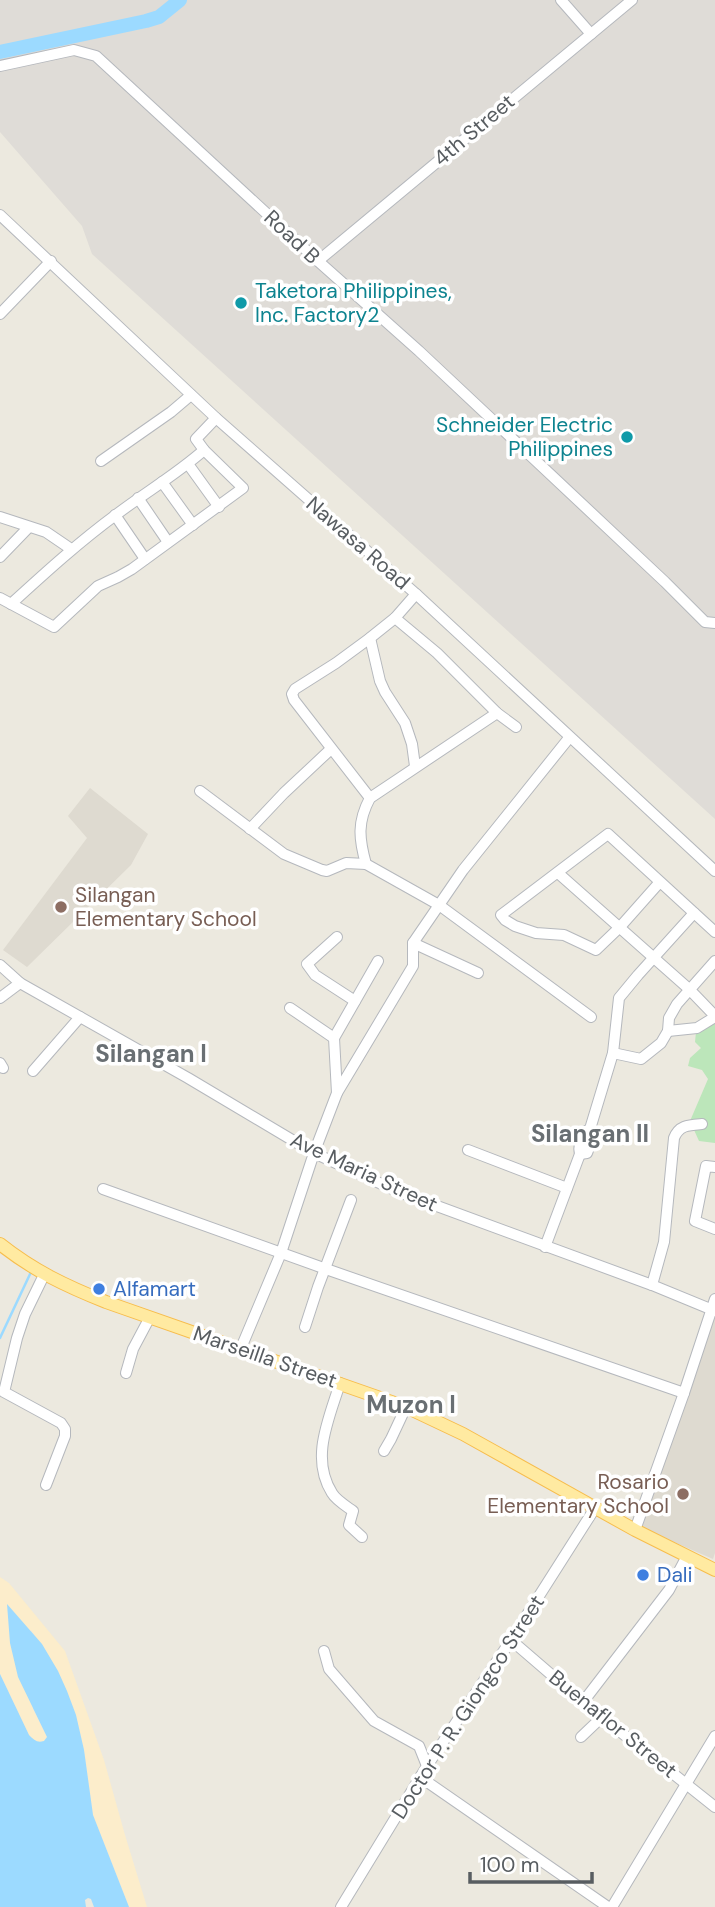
<svg xmlns="http://www.w3.org/2000/svg" width="715" height="1907" viewBox="0 0 715 1907" font-family="'DM Sans',sans-serif">
<rect width="100%" height="100%" fill="#ece9df"/>
<polygon fill="#dfdcd7" points="0,0 715,0 715,819 92,254 82,226 0,132"/>
<g fill="#dedad0">
<polygon points="90,788 148,834 131,865 27,967 3,950 87,838 68,816"/>
<polygon points="715,1315 715,1553 713,1559 639,1527"/>
</g>
<polygon fill="#bce6ba" points="715,1019 715,1143 699,1141 690,1121 708,1079 702,1070 688,1066 690,1058 701,1048 695,1042 696,1032"/>
<polygon fill="#fcedcb" points="0,1577 9,1583 65,1651 104,1760 125,1835 147,1907 129,1907 93,1815 84,1750 76,1715 58,1671 31,1630 33,1709 47,1737 44,1741 39,1742 34,1740 29,1735 0,1674"/>
<path fill="#9cdaff" d="M7,1604L42,1644L58,1671L67,1691L76,1715L84,1750L93,1815L129,1907H94L91,1899L88,1898L85,1900L86,1907H0V1674L29,1735C34,1740 37,1743 44,1741L47,1737L18,1677L10,1643Z"/>
<g fill="none" stroke-linecap="round" stroke-linejoin="round">
<polyline stroke="#9cdaff" stroke-width="2.5" points="0,1338 31,1272"/>
<polyline stroke="#9cdaff" stroke-width="14" points="0,52 146,21 159,17 180,0"/>
<g stroke="#b5b8bd" stroke-width="12">
<g id="minor">
<polyline points="561,0 591,34"/>
<polyline points="0,66 74,50 96,56 318,261 419,351 665,582 705,622 715,623"/>
<polyline points="0,215 216,418 416,594 715,871"/>
<polyline points="318,261 632,0"/>
<polyline points="0,314 51,261"/>
<polyline points="101,461 171,412 191,395"/>
<polyline points="188,464 219,507"/>
<polyline points="162,482 193,525"/>
<polyline points="138,498 168,542"/>
<polyline points="115,515 145,559"/>
<polyline points="0,517 46,532 71,549"/>
<polyline points="0,557 28,528"/>
<polyline points="0,598 54,627 98,586 118,577 132,569 243,488 204,450 196,439 216,418"/>
<path d="M11,604C46,572 79,542 117,514C146,492 177,474 204,450"/>
<polyline points="395,618 437,653 497,713 516,727"/>
<polyline points="370,638 380,681 385,692 405,723 412,744 415,766"/>
<path d="M497,713L370,798C357,822 359,839 366,864L439,905L591,1017"/>
<polyline points="200,791 284,854 322,870 327,871 346,863 366,864"/>
<polyline points="370,798 294,700 292,694 295,689 336,663 370,638 395,618 416,594"/>
<polyline points="250,829 284,793 331,749"/>
<polyline points="558,873 689,989 715,1016"/>
<polyline points="659,883 620,927 596,950 564,935 536,933 515,926 505,920 501,915 608,834 715,932"/>
<polyline points="694,913 638,975 619,998 613,1053 641,1059 661,1043 668,1031 669,1018 677,1004 715,961"/>
<polyline points="337,937 307,964 315,975 355,1001"/>
<polyline points="413,943 478,973"/>
<polyline points="0,965 20,983 188,1078 314,1153 399,1192 652,1285 715,1311"/>
<polyline points="0,998 20,983"/>
<polyline points="290,1008 334,1038 337,1093"/>
<polyline points="668,1031 697,1028 715,1017"/>
<polyline points="334,1038 378,961"/>
<polyline points="0,1063 3,1068"/>
<polyline points="33,1071 80,1017"/>
<path d="M590,1129L594,1135L587,1153L580,1154C578,1146 581,1139 584,1132L590,1129L613,1053"/>
<polyline points="468,1150 567,1188"/>
<polyline points="715,1167 706,1166 695,1221 715,1229"/>
<polyline points="103,1189 326,1269 684,1393"/>
<polyline points="545,1247 580,1154"/>
<polyline points="44,1275 25,1314 17,1338 4,1392 61,1423 65,1429 65,1436 46,1485"/>
<path d="M652,1285L664,1242L674,1138C679,1125 689,1125 702,1124"/>
<polyline points="305,1327 318,1287 351,1200"/>
<polyline points="241,1348 281,1253 314,1153 337,1093 413,966 413,943 463,870 569,738"/>
<polyline points="126,1373 133,1349 150,1317"/>
<path d="M340,1383C329,1419 310,1458 332,1493C336,1500 346,1506 353,1511L349,1525L362,1537"/>
<polyline points="384,1451 391,1439 406,1407"/>
<polyline points="635,1530 684,1393 715,1299"/>
<polyline points="511,1640 583,1702 715,1807"/>
<polyline points="324,1651 329,1669 374,1721 419,1746 427,1766"/>
<polyline points="583,1702 669,1590 687,1556"/>
<polyline points="581,1737 602,1717"/>
<polyline points="420,1777 608,1907"/>
<polyline points="341,1907 427,1766 511,1640 595,1508"/>
<polyline points="612,1907 715,1736"/>
</g>
</g>
<g stroke="#f7bd4d" stroke-width="14">
<path id="major" d="M0,1244C34,1271 66,1286 106,1302L406,1407L463,1434L635,1530L715,1570"/>
</g>
<use href="#minor" stroke="#fff" stroke-width="10"/>
<use href="#major" stroke="#ffeaa1" stroke-width="12"/>
</g>
<g fill="#0f9aa8" stroke="#fff" stroke-width="2.5">
<circle cx="241" cy="303" r="7"/>
<circle cx="627" cy="437" r="7"/>
</g>
<g fill="#8d6e63" stroke="#fff" stroke-width="2.5">
<circle cx="61" cy="907" r="7"/>
<circle cx="683" cy="1494" r="7"/>
</g>
<g fill="#3f7fe0" stroke="#fff" stroke-width="2.5">
<circle cx="99" cy="1289" r="7"/>
<circle cx="643" cy="1575" r="7"/>
</g>
<g text-anchor="middle" dominant-baseline="central" stroke-width="7" stroke-linejoin="round" paint-order="stroke">
<g font-size="21" fill="#585d61" stroke="#fff">
<text transform="translate(474 130) rotate(-40)">4th Street</text>
<text transform="translate(292 237) rotate(43)">Road B</text>
<text transform="translate(358 543) rotate(41)">Nawasa Road</text>
<text transform="translate(364 1172) rotate(25)">Ave Maria Street</text>
<text transform="translate(265 1357) rotate(19)">Marseilla Street</text>
<text transform="translate(468 1707) rotate(-57)">Doctor P. R. Giongco Street</text>
<text transform="translate(613 1724) rotate(39)">Buenaflor Street</text>
</g>
<g font-size="21" fill="#0d838f" stroke="#fff" text-anchor="start">
<text x="255" y="291">Taketora Philippines,<tspan x="255" dy="24">Inc. Factory2</tspan></text>
<text x="613" y="425" text-anchor="end">Schneider Electric<tspan x="613" dy="24">Philippines</tspan></text>
</g>
<g font-size="21" fill="#785e54" stroke="#fff" text-anchor="start">
<text x="75" y="895">Silangan<tspan x="75" dy="24">Elementary School</tspan></text>
<text x="669" y="1482" text-anchor="end">Rosario<tspan x="669" dy="24">Elementary School</tspan></text>
</g>
<g font-size="21" fill="#366cbe" stroke="#fff" text-anchor="start">
<text x="113" y="1289">Alfamart</text>
<text x="657" y="1575">Dali</text>
</g>
<g font-size="24" font-weight="bold" fill="#696f73" stroke="#fff">
<text x="151" y="1053">Silangan I</text>
<text x="590" y="1133">Silangan II</text>
<text x="411" y="1404">Muzon I</text>
</g>
</g>
<path d="M470 1872v10h122v-10" fill="none" stroke="#585d61" stroke-width="3.5"/>
<text x="480" y="1872" font-size="21" fill="#585d61" stroke="#ffffff" stroke-width="5" paint-order="stroke">100 m</text>
</svg>
